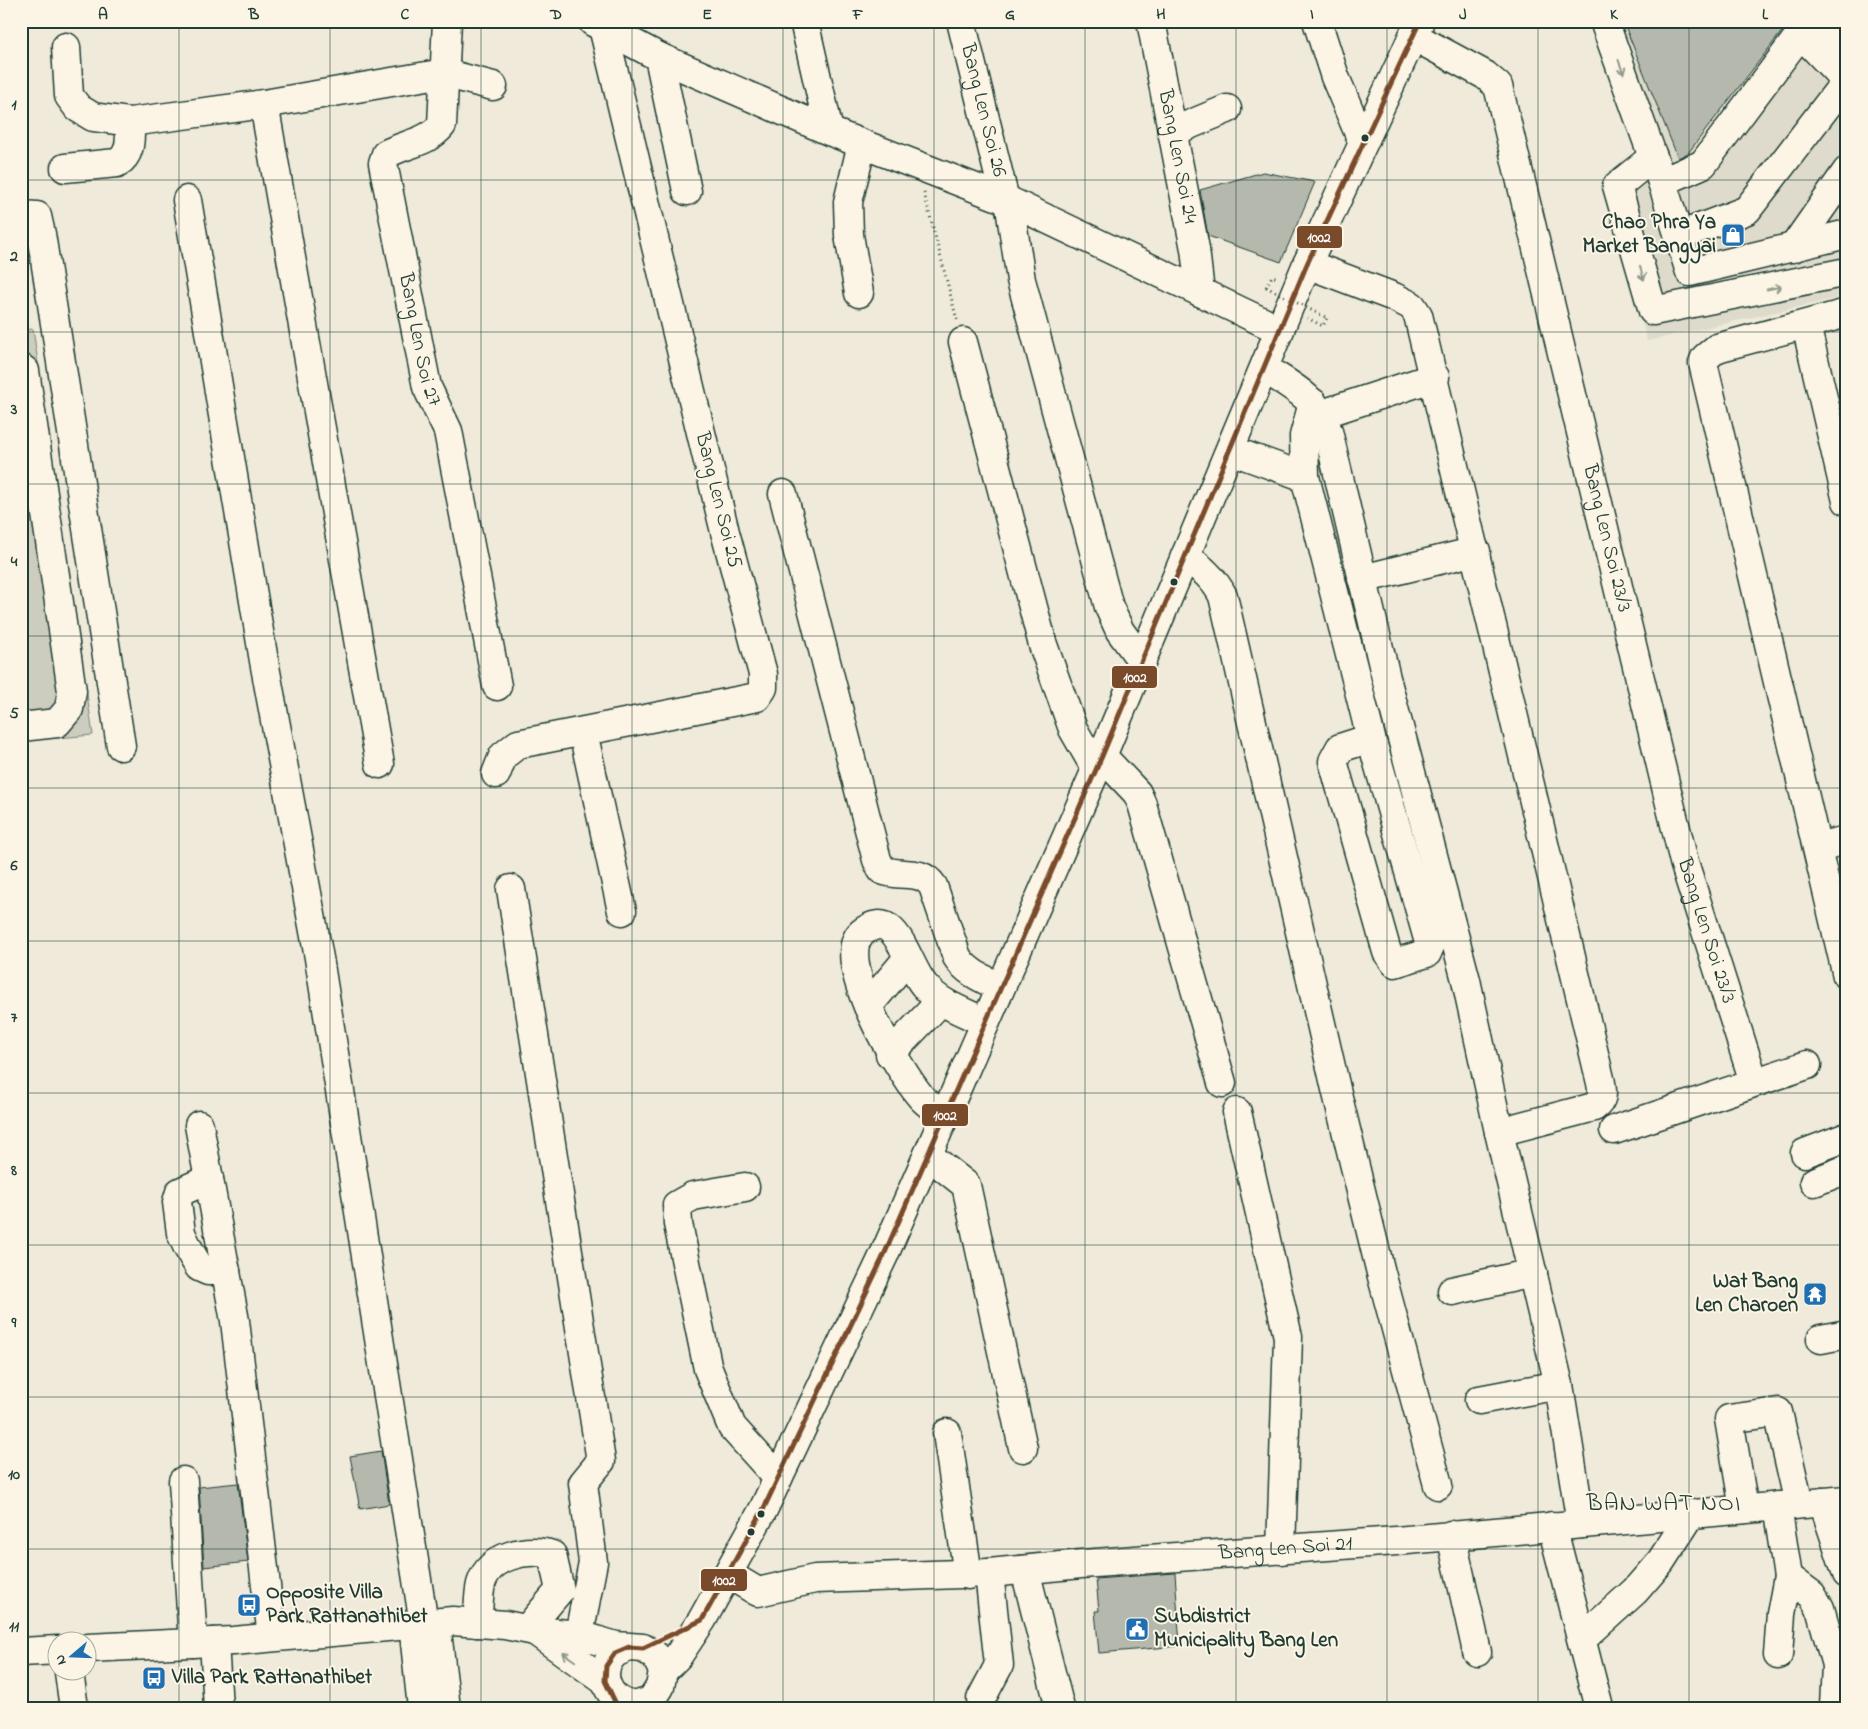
<svg xmlns="http://www.w3.org/2000/svg" width="1868" height="1729" viewBox="0 0 1868 1729" font-family="'Indie Flower',sans-serif">
<rect width="100%" height="100%" fill="#efeada"/>
<filter id="ink" filterUnits="userSpaceOnUse"><feTurbulence type="fractalNoise" baseFrequency=".02" numOctaves="2"/><feDisplacementMap in="SourceGraphic" scale="10" xChannelSelector="R" yChannelSelector="G"/><feConvolveMatrix kernelMatrix="1 2 1 2 8 2 1 2 1" color-interpolation-filters="sRGB"/></filter>
<g filter="url(#ink)">
<polygon fill="#dedbcc" points="1590,21 1833,21 1847,37 1847,296 1647,341 1604,174 1645,159"/>
<polygon fill="#cccdbf" stroke="#76857a" points="33,329 93,735 21,741 21,330"/>
<g fill="#b5b9ad" stroke="#1f3d34">
<polygon points="1623,21 1790,21 1688,153 1678,158"/>
<polygon points="1263,172 1315,182 1281,262 1208,236 1200,190"/>
<polygon points="381,1451 389,1504 360,1509 350,1456"/>
<polygon points="238,1483 248,1562 204,1567 199,1487"/>
<polygon points="1175,1573 1180,1646 1099,1653 1095,1611 1099,1611 1096,1579"/>
</g>
<g fill="none" stroke-linecap="round" stroke-linejoin="round">
<g stroke="#1f3d34" stroke-width="31">
<g id="minor">
<path id="s1" d="M447,21L442,125C429,142 405,144 386,154L383,163L427,387L448,431L497,686"/>
<polyline points="804,21 829,131"/>
<path id="s2" d="M961,21L1005,200"/>
<path id="s3" d="M1151,21L1195,249L1200,292"/>
<polyline points="1317,21 1335,77 1363,143"/>
<polyline points="1604,21 1662,182 1703,164 1810,21"/>
<polyline points="1818,21 1847,55"/>
<polyline points="593,22 659,57 829,131 1009,201 1280,330"/>
<polyline points="1801,34 1847,82"/>
<path id="s4" d="M1413,36L1485,75L1498,86L1684,862L1754,1082"/>
<polyline points="66,47 69,96 78,108 93,117 130,122 264,104 444,73 493,86"/>
<polyline points="659,57 687,191"/>
<polyline points="264,104 380,764"/>
<polyline points="1172,132 1227,109"/>
<polyline points="1653,157 1617,186 1653,311 1847,272"/>
<path d="M65,168L117,163C132,155 130,137 130,122"/>
<polyline points="1662,182 1690,272 1847,234"/>
<polyline points="187,200 264,661 319,958 424,1624"/>
<polyline points="1009,201 1021,280 1109,607 1120,631 1142,661"/>
<polyline points="21,215 37,216 41,234 121,746"/>
<polyline points="1679,236 1747,210 1846,81"/>
<polyline points="1793,248 1847,171"/>
<path d="M1307,264L1394,297L1412,306L1418,315L1601,1083C1603,1094 1603,1100 1594,1107L1499,1132"/>
<polyline points="859,293 849,235 848,202 862,144"/>
<polyline points="1847,313 1717,348 1705,358 1703,363 1847,976"/>
<polyline points="1806,325 1847,501"/>
<polyline points="963,342 1043,645 1073,729 1096,769"/>
<polyline points="21,368 25,371 72,691 69,709 57,723 21,727"/>
<path d="M1265,369C1293,387 1316,397 1328,431L1386,678L1466,980L1499,1132L1559,1385L1581,1524"/>
<polyline points="1313,403 1304,436 1305,477 1371,738 1430,946 1427,953 1395,963 1387,952 1333,761 1340,748 1371,738"/>
<polyline points="1322,414 1435,377"/>
<polyline points="1230,450 1305,477"/>
<path d="M783,494L877,860L882,870C901,878 921,868 933,886L957,957C967,973 984,979 1000,987"/>
<path d="M1185,556C1201,568 1214,578 1223,596L1336,1089L1381,1273L1438,1485"/>
<polyline points="1362,579 1476,551"/>
<polyline points="583,732 622,911"/>
<polyline points="1102,756 1137,793 1142,804 1222,1083"/>
<polyline points="496,774 503,756 518,744 757,697 763,688 763,674 725,532 603,27"/>
<polyline points="1817,847 1847,840"/>
<polyline points="511,889 601,1461 583,1483 593,1562 579,1635"/>
<polyline points="868,1006 908,958"/>
<polyline points="890,1054 941,1001"/>
<polyline points="1237,1112 1288,1337 1281,1550"/>
<path d="M944,1116C937,1110 927,1104 921,1097C901,1073 828,955 864,931C870,927 877,923 885,926C902,933 911,970 924,985C939,1004 964,1012 985,1022"/>
<polyline points="199,1125 235,1321 272,1637"/>
<polyline points="1614,1130 1807,1065"/>
<polyline points="1805,1153 1847,1137"/>
<polyline points="928,1155 966,1185 1023,1448"/>
<polyline points="209,1179 180,1192 177,1202 181,1233 188,1248 199,1267 208,1271 226,1271"/>
<polyline points="1814,1182 1847,1169"/>
<polyline points="745,1187 693,1196 677,1205 678,1224 708,1369 732,1427 778,1478"/>
<polyline points="1452,1291 1533,1273"/>
<polyline points="1821,1339 1847,1334"/>
<polyline points="1479,1400 1559,1385"/>
<polyline points="947,1433 968,1575"/>
<polyline points="183,1481 193,1643"/>
<polyline points="1823,1502 1847,1574"/>
<polyline points="1777,1506 1788,1577 1781,1614 1778,1655"/>
<polyline points="1744,1509 1729,1419 1778,1412 1799,1504"/>
<polyline points="1552,1526 1599,1708"/>
<polyline points="1451,1535 1477,1652"/>
<polyline points="1025,1570 1060,1708"/>
<path id="s5" d="M728,1574L758,1592L815,1579L989,1573L1081,1564L1396,1541L1847,1500"/>
<polyline points="1788,1577 1812,1595 1820,1608 1836,1665 1834,1706"/>
<polyline points="436,1623 446,1708"/>
<path d="M477,1623C479,1611 478,1596 481,1584C489,1555 528,1547 552,1555L560,1590L527,1629"/>
<polyline points="413,1624 422,1708"/>
<polyline points="1582,1639 1635,1591 1661,1561 1692,1513"/>
<polyline points="214,1642 218,1708"/>
<polyline points="69,1672 74,1708"/>
<polyline points="982,1708 981,1699 999,1665 989,1573"/>
</g>
</g>
<g stroke="#1f3d34" stroke-width="31">
<g id="major">
<polyline points="535,1631 605,1681"/>
<path d="M88,1648L233,1641L453,1621L505,1625L535,1631L579,1635L616,1646L643,1648L655,1655L663,1671L660,1687L651,1701C646,1702 638,1706 632,1705C607,1701 596,1672 614,1654C618,1651 624,1649 629,1647"/>
<polyline points="21,1652 58,1650"/>
<polyline points="663,1671 678,1656 702,1620 763,1510 884,1255 1102,756 1307,264 1420,21"/>
</g>
</g>
<g stroke="#1f3d34" stroke-width="3" stroke-dasharray="1 4" stroke-linecap="butt">
<polyline points="924,193 957,320"/>
<polyline points="1266,287 1272,276 1278,278"/>
<polyline points="1307,318 1323,326 1327,318"/>
</g>
<use href="#minor" stroke="#fcf5e5" stroke-width="28"/>
<use href="#major" stroke="#fcf5e5" stroke-width="28"/>
<polyline stroke="#1f3d34" stroke-width="3" stroke-dasharray="1 4" stroke-linecap="butt" points="1266,287 1327,318"/>
<g stroke="#fcf5e5" stroke-width="9">
<polyline id="bus-1" points="618,1708 605,1681 606,1666 615,1653 629,1647 643,1648 702,1620 763,1510 884,1255 1102,756 1307,264 1420,21"/>
</g>
<use href="#bus-1" stroke="#7a4b2a" stroke-width="5"/>
</g>
<defs><path id="oneway-shaft" d="M-6 0H5M1.5-3L5.5 0L1.5 3" fill="none" stroke-width="1.6" stroke-linecap="round" stroke-linejoin="round" transform="scale(1.25)"/></defs>
<g stroke="#8e998c">
<use href="#oneway-shaft" transform="translate(1621 67) rotate(70)"/>
<use href="#oneway-shaft" transform="translate(1642 273) rotate(74)"/>
<use href="#oneway-shaft" transform="translate(1774 288) rotate(-11)"/>
<use href="#oneway-shaft" transform="translate(569 1657) rotate(-145)"/>
</g>
</g>
<path fill="none" stroke="#1f3d34" stroke-width="1" stroke-opacity="0.55" d="M179,21V1708M330,21V1708M481,21V1708M632,21V1708M783,21V1708M934,21V1708M1085,21V1708M1236,21V1708M1387,21V1708M1538,21V1708M1689,21V1708M21,180H1847M21,332H1847M21,484H1847M21,636H1847M21,788H1847M21,941H1847M21,1093H1847M21,1245H1847M21,1397H1847M21,1549H1847"/>
<defs>
<g id="shop-square" transform="scale(1.25)"><rect x="-9" y="-9" width="18" height="18" rx="4" fill="#1f6fb2" stroke="#fcf5e5"/><path d="M-5-2.5h2.3a2.7 3.5 0 0 1 5.4 0H5L5.5 6h-11ZM-1.5-2.5h3a1.5 2.3 0 0 0-3 0Z" fill="#fff"/></g>
<g id="temple-square" transform="scale(1.25)"><rect x="-9" y="-9" width="18" height="18" rx="4" fill="#1f6fb2" stroke="#fcf5e5"/><path d="M0-6L5-2H3V0L6.5 2.5H4V6H1.5V3h-3V6H-4V2.5H-6.5L-3 0V-2H-5Z" fill="#fff"/></g>
<g id="bus-square" transform="scale(1.25)"><rect x="-9" y="-9" width="18" height="18" rx="4" fill="#1f6fb2" stroke="#fcf5e5"/><path d="M-5-6H5V4H4V6H2V4H-2V6H-4V4H-5ZM-3.5-4V0h7V-4ZM-3.5 1.2v1.5H-2V1.2ZM2 1.2v1.5H3.5V1.2Z" fill="#fff"/></g>
<g id="civic-square" transform="scale(1.25)"><rect x="-9" y="-9" width="18" height="18" rx="4" fill="#1f6fb2" stroke="#fcf5e5"/><path d="M-.6-6.5H3V-4.5H.6V-3L4-1V1h2V6H-6V1h2V-1L-.6-3ZM-1.2 2.5V6h2.4V2.5Z" fill="#fff"/></g>
</defs>
<g fill-rule="evenodd">
<use href="#shop-square" x="1733" y="235"/>
<use href="#temple-square" x="1815" y="1294"/>
<use href="#bus-square" x="249" y="1605"/>
<use href="#civic-square" x="1137" y="1629"/>
<use href="#bus-square" x="154" y="1678"/>
</g>
<g fill="#1f3d34" stroke="#fcf5e5" stroke-width="2">
<circle cx="1365" cy="138" r="4.5"/>
<circle cx="1174" cy="582" r="4.5"/>
<circle cx="761" cy="1514" r="4.5"/>
<circle cx="751" cy="1532" r="4.5"/>
</g>
<g text-anchor="middle" dominant-baseline="central" stroke-width="4" stroke-linejoin="round" paint-order="stroke">
<g font-size="21" fill="#1f3d34" stroke="#fcf5e5">
<text stroke="none"><textPath href="#s2" startOffset="92">Bang Len Soi 26</textPath></text>
<text stroke="none"><textPath href="#s3" startOffset="138">Bang Len Soi 24</textPath></text>
<text stroke="none"><textPath href="#s1" startOffset="358">Bang Len Soi 27</textPath></text>
<text transform="translate(718 500) rotate(76)">Bang Len Soi 25</text>
<text stroke="none"><textPath href="#s4" startOffset="564">Bang Len Soi 23/3</textPath></text>
<text stroke="none"><textPath href="#s4" startOffset="969">Bang Len Soi 23/3</textPath></text>
<text stroke="none"><textPath href="#s5" startOffset="565">Bang Len Soi 21</textPath></text>
</g>
<g font-size="21" font-weight="bold" fill="#1f3d34" stroke="#fcf5e5" text-anchor="start">
<text x="1716" y="223" text-anchor="end">Chao Phra Ya<tspan x="1716" dy="24">Market Bangyai</tspan></text>
<text x="1798" y="1282" text-anchor="end">Wat Bang<tspan x="1798" dy="24">Len Charoen</tspan></text>
<text x="266" y="1593">Opposite Villa<tspan x="266" dy="24">Park Rattanathibet</tspan></text>
<text x="1154" y="1617">Subdistrict<tspan x="1154" dy="24">Municipality Bang Len</tspan></text>
<text x="172" y="1678">Villa Park Rattanathibet</text>
</g>
<g font-size="24" letter-spacing="1" fill="#1f3d34" stroke="#fcf5e5">
<text x="1664" y="1504">BAN WAT NOI</text>
</g>
</g>
<g stroke="#fcf5e5" stroke-width="2">
<rect x="1296" y="225" width="47" height="24" rx="5" fill="#7a4b2a"/>
<rect x="1111" y="665" width="47" height="24" rx="5" fill="#7a4b2a"/>
<rect x="921" y="1103" width="48" height="24" rx="5" fill="#7a4b2a"/>
<rect x="700" y="1568" width="48" height="24" rx="5" fill="#7a4b2a"/>
</g>
<g font-size="14" text-anchor="middle" font-weight="bold" fill="#fff">
<text x="1319" y="242">1002</text>
<text x="1135" y="682">1002</text>
<text x="945" y="1120">1002</text>
<text x="724" y="1585">1002</text>
</g>
<rect width="1868" height="1729" fill="none" stroke="#fcf5e5" stroke-width="55"/>
<g transform="translate(72 1656) rotate(251)"><circle r="24" fill="#fcf5e5" stroke="#a4ab9e"/>
<path d="M0-4L9 19L0 12L-9 19Z" fill="#1f6fb2"/>
<text y="-8" font-size="14" font-weight="bold" text-anchor="middle" fill="#1f3d34">N</text>
</g>
<rect x="28" y="28" width="1812" height="1674" fill="none" stroke="#1f3d34" stroke-width="2"/>
<g font-size="16" text-anchor="middle" font-weight="bold" fill="#1f3d34">
<text x="103" y="19">A</text>
<text x="254" y="19">B</text>
<text x="405" y="19">C</text>
<text x="556" y="19">D</text>
<text x="707" y="19">E</text>
<text x="858" y="19">F</text>
<text x="1010" y="19">G</text>
<text x="1161" y="19">H</text>
<text x="1312" y="19">I</text>
<text x="1463" y="19">J</text>
<text x="1614" y="19">K</text>
<text x="1765" y="19">L</text>
<text x="14" y="109">1</text>
<text x="14" y="261">2</text>
<text x="14" y="414">3</text>
<text x="14" y="566">4</text>
<text x="14" y="718">5</text>
<text x="14" y="870">6</text>
<text x="14" y="1022">7</text>
<text x="14" y="1175">8</text>
<text x="14" y="1327">9</text>
<text x="14" y="1479">10</text>
<text x="14" y="1631">11</text>
</g>
</svg>
